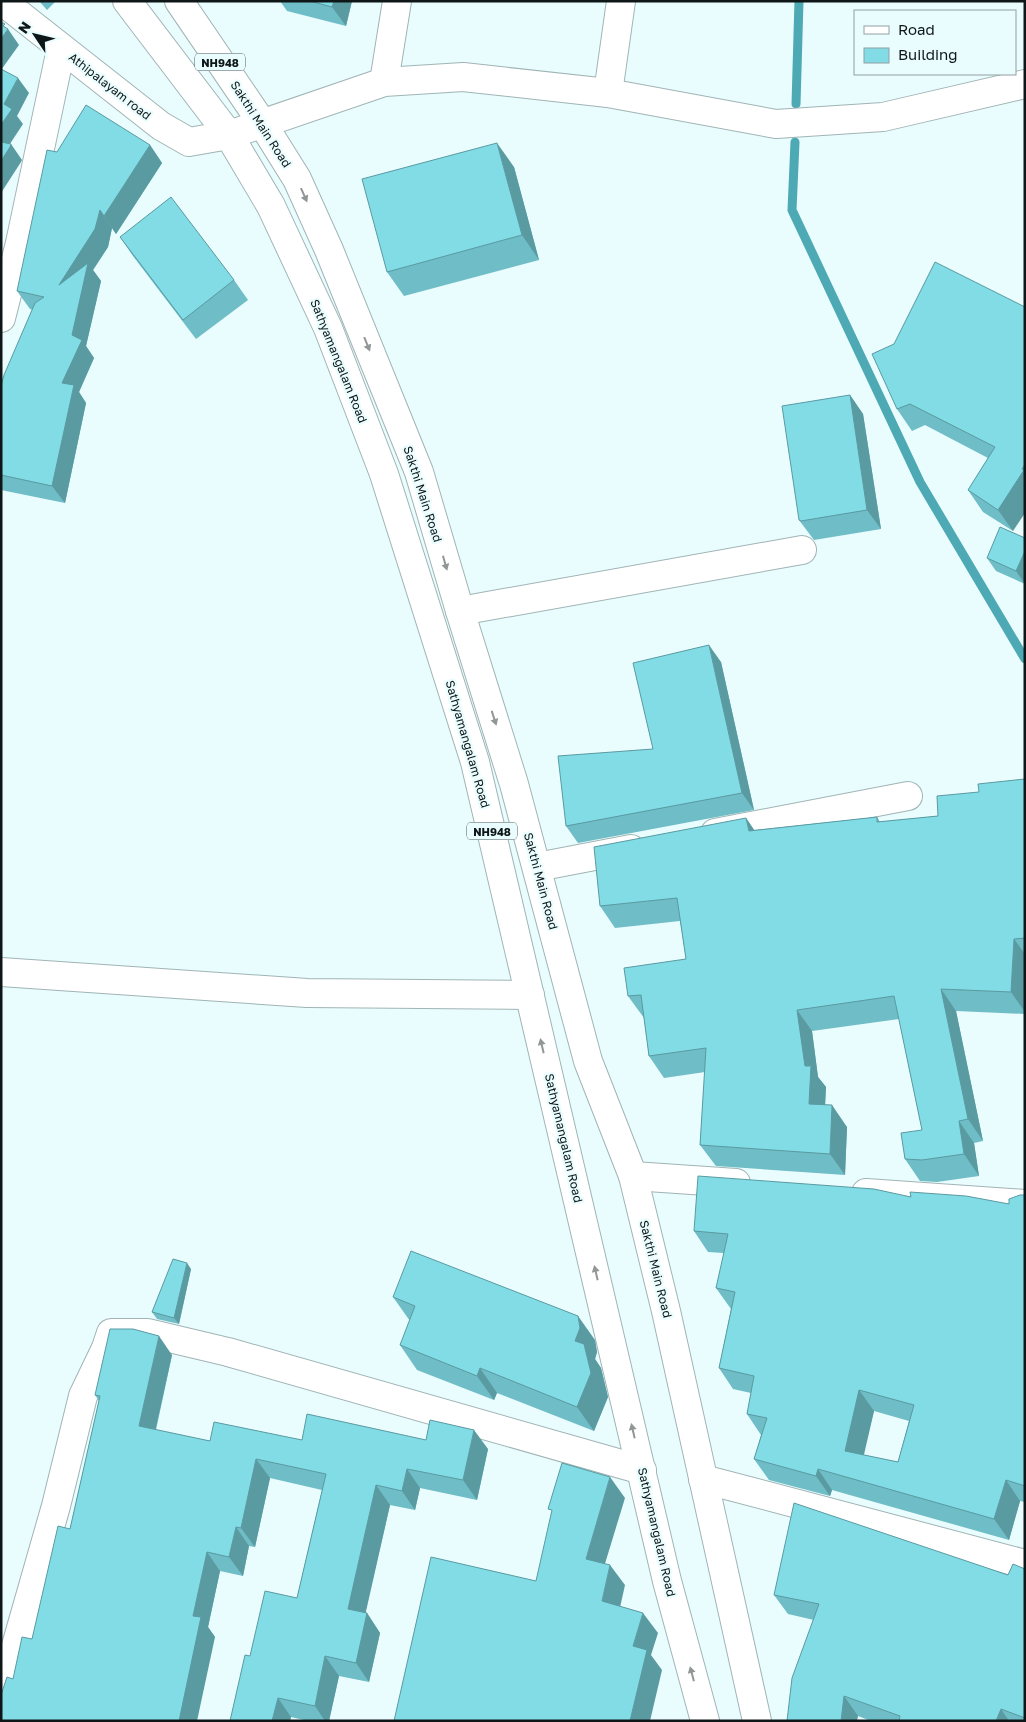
<svg xmlns="http://www.w3.org/2000/svg" width="1026" height="1722" viewBox="0 0 1026 1722" font-family="'Golos Text',sans-serif">
<rect width="100%" height="100%" fill="#e9fcfe"/>
<g fill="none" stroke-linecap="round" stroke-linejoin="round">
<g stroke="#4da9b3" stroke-width="9">
<polyline points="796,104 799,1"/>
<polyline points="795,142 792,210 920,482 1025,659"/>
</g>
<g stroke="#a1b4b5" stroke-width="30">
<g id="minor">
<polyline points="2,1 161,126 189,142 229,135 384,82 463,77 608,93 776,124 883,117 1025,84"/>
<polyline points="384,82 397,1"/>
<polyline points="608,93 621,1"/>
<polyline points="1,318 20,243 61,49"/>
<polyline points="460,611 802,550"/>
<polyline points="715,833 908,796"/>
<polyline points="537,867 631,849"/>
<polyline points="1,972 307,993 530,995"/>
<polyline points="633,1176 736,1183"/>
<polyline points="866,1193 1025,1204"/>
<polyline points="703,1479 1025,1564"/>
<polyline points="1,1698 56,1506 83,1396 106,1348 111,1333 148,1333 228,1352 642,1470"/>
</g>
</g>
<g stroke="#a1b4b5" stroke-width="30">
<g id="highway">
<polyline points="127,1 229,135 271,206 328,328 384,474 475,762 667,1581 705,1721"/>
<polyline points="179,1 262,123 297,179 329,250 419,472 460,611 514,784 588,1061 633,1176 666,1311 757,1721"/>
</g>
</g>
<use href="#minor" stroke="#fff" stroke-width="28"/>
<use href="#highway" stroke="#fff" stroke-width="28"/>
</g>
<g fill="#6fbdc6" fill-rule="evenodd">
<polygon points="39,1 56,1 47,10"/>
<polygon points="280,1 352,1 346,26 287,11"/>
<polygon points="150,145 162,163 116,234 112,228 108,247 93,270 101,281 86,346 94,358 79,392 86,403 65,503 1,490 1,386 33,310 30,309 17,291 57,152"/>
<polygon points="514,167 539,260 404,296 387,272"/>
<polygon points="120,237 234,280 248,300 196,339 133,256"/>
<polygon points="1025,307 1013,531 983,512 968,490 988,458 925,425 912,431 897,409"/>
<polygon points="850,395 863,414 881,529 814,540 799,520"/>
<polygon points="1025,538 1025,584 996,571 987,558"/>
<polygon points="721,662 754,810 578,843 566,826 653,749"/>
<polygon points="1025,779 1025,1014 956,1011 983,1141 974,1143 979,1176 937,1182 920,1181 905,1159 922,1130 899,1019 812,1031 818,1077 826,1087 825,1105 847,1127 845,1175 716,1166 700,1145 705,1072 664,1078 649,1056 644,1018 628,996 686,959 680,921 615,928 600,906 746,818 754,830 877,817 880,822 938,816 979,792"/>
<path d="M1025,1195V1502L1020,1501L1009,1540L832,1490L830,1496L769,1480L754,1459L761,1435L747,1414L751,1393L733,1389L719,1368L731,1309L716,1288L724,1253L708,1252L694,1231L911,1197L1009,1204ZM874,1411L909,1421L898,1462L863,1455Z"/>
<polygon points="191,1269 179,1324 157,1319 152,1312"/>
<polygon points="393,1297 595,1340 597,1352 595,1359 601,1368 608,1397 594,1431 497,1393 494,1400 417,1370 400,1345 410,1321"/>
<polygon points="172,1355 156,1430 210,1441 426,1440 488,1449 477,1500 420,1488 415,1510 390,1505 365,1613 367,1613 380,1633 369,1682 339,1676 329,1721 308,1721 291,1717 290,1721 230,1721 250,1656 297,1598 322,1490 270,1478 255,1547 249,1546 243,1576 220,1571 208,1627 215,1637 13,1679 32,1639 70,1529 99,1401 95,1395"/>
<polygon points="1025,1569 1025,1721 871,1721 858,1716 787,1721 814,1620 788,1614 774,1595 1008,1575"/>
</g>
<g fill="#5a9aa1">
<polygon points="334,1 352,1 346,26 332,7"/>
<polygon points="8,29 19,45 1,70 1,39"/>
<polygon points="18,78 29,93 17,116 23,124 2,156 1,154 1,125 4,104"/>
<polygon points="497,143 514,167 539,260 522,235"/>
<polygon points="11,144 22,160 21,162 1,193 1,161"/>
<polygon points="150,145 162,163 116,234 104,216"/>
<polygon points="100,210 112,228 108,247 93,270 101,281 86,346 94,358 79,392 86,403 65,503 52,486 62,383 72,335 59,285"/>
<polygon points="850,395 863,414 881,529 867,510"/>
<polygon points="1025,464 1025,513 1013,531 998,510"/>
<polygon points="1025,551 1025,584 1016,571"/>
<polygon points="709,645 721,662 754,810 742,793"/>
<polygon points="746,818 761,840 749,831"/>
<polygon points="1014,939 1025,954 1025,1012 1011,992"/>
<polygon points="941,989 956,1011 983,1141 968,1119"/>
<polygon points="797,1010 812,1031 818,1077 826,1087 824,1126 809,1104"/>
<polygon points="832,1105 847,1127 845,1175 830,1154"/>
<polygon points="959,1121 974,1143 979,1176 964,1154"/>
<polygon points="187,1263 191,1269 179,1324 174,1318"/>
<polygon points="578,1316 595,1340 597,1352 595,1359 601,1368 608,1397 594,1431 577,1407 575,1341"/>
<polygon points="159,1336 172,1355 152,1445 139,1426"/>
<polygon points="480,1368 497,1393 494,1400 477,1376"/>
<polygon points="859,1390 874,1411 860,1472 845,1451"/>
<polygon points="474,1430 488,1449 477,1500 463,1480"/>
<polygon points="256,1459 270,1478 255,1547 241,1528"/>
<polygon points="407,1469 420,1488 415,1510 402,1491"/>
<polygon points="818,1469 832,1490 830,1496 816,1476"/>
<polygon points="610,1477 625,1498 600,1580 586,1559"/>
<polygon points="1006,1480 1020,1501 1009,1540 994,1519"/>
<polygon points="376,1485 390,1505 362,1629 348,1609"/>
<polygon points="236,1527 249,1546 243,1576 229,1557"/>
<polygon points="207,1552 220,1571 208,1627 215,1637 197,1721 179,1721 193,1616"/>
<polygon points="610,1565 625,1585 617,1621 602,1601"/>
<polygon points="367,1613 380,1633 369,1682 356,1663"/>
<polygon points="643,1613 658,1633 651,1655 662,1670 650,1721 630,1721 633,1646"/>
<polygon points="325,1656 339,1676 329,1721 325,1721 315,1706"/>
<polygon points="844,1696 858,1716 857,1721 841,1721"/>
<polygon points="278,1698 291,1717 290,1721 272,1721"/>
<polygon points="1001,1709 1009,1721 996,1721"/>
</g>
<g fill="#81dce6" stroke="#5a9aa1" fill-rule="evenodd">
<polygon points="310,1 334,1 332,7"/>
<polygon points="1,22 5,24 3,26 8,29 1,39"/>
<polygon points="1,69 18,78 4,104 12,109 1,125"/>
<polygon points="86,105 150,145 104,216 100,210 95,229 59,285 88,263 72,335 82,340 62,383 74,385 52,486 1,475 1,386 4,375 35,303 44,297 17,291 47,150 57,152"/>
<polygon points="1,142 11,144 10,147 1,161"/>
<polygon points="497,143 522,235 387,272 362,179"/>
<polygon points="171,197 234,280 183,320 120,237"/>
<polygon points="935,262 1025,307 1025,464 1022,469 1024,470 998,510 968,490 995,447 910,404 897,409 872,354 894,344"/>
<polygon points="850,395 867,510 801,521 799,520 782,406"/>
<polygon points="1000,527 1025,538 1025,551 1016,571 987,558"/>
<polygon points="709,645 742,793 566,826 558,756 653,749 633,663"/>
<polygon points="1025,779 1025,938 1014,939 1011,992 941,989 968,1119 959,1121 964,1154 922,1160 905,1159 901,1133 922,1130 894,996 797,1010 805,1066 811,1066 809,1104 832,1105 830,1154 700,1145 706,1048 649,1056 641,995 628,996 624,968 686,959 677,898 600,906 594,847 746,818 749,831 877,817 877,822 938,816 937,796 979,792 978,784"/>
<path d="M698,1176L874,1189L911,1197L910,1192L966,1196L1009,1204V1199L1020,1195H1025V1486L1006,1480L994,1519L818,1469L816,1476L754,1459L767,1418L747,1414L754,1376L719,1368L735,1292L716,1288L728,1234L694,1231ZM859,1390L914,1405L898,1462L845,1451Z"/>
<polygon points="411,1251 578,1316 580,1328 575,1341 584,1344 591,1373 577,1407 480,1368 477,1376 400,1345 415,1306 393,1297"/>
<polygon points="173,1259 187,1263 174,1318 152,1312"/>
<polygon points="110,1329 133,1329 159,1336 139,1426 210,1441 214,1422 302,1440 307,1414 426,1440 430,1420 474,1430 463,1480 407,1469 402,1491 376,1485 348,1609 367,1613 356,1663 325,1656 315,1706 278,1698 272,1721 230,1721 245,1655 250,1656 265,1591 297,1598 326,1474 256,1459 241,1528 236,1527 229,1557 207,1552 193,1616 201,1617 179,1721 1,1721 1,1695 7,1677 13,1679 22,1637 32,1639 58,1526 70,1529 100,1396 95,1395"/>
<polygon points="562,1463 610,1477 586,1559 610,1565 602,1601 643,1613 633,1646 647,1650 630,1721 394,1721 431,1557 536,1581 552,1510 548,1509"/>
<polygon points="794,1503 1008,1575 1013,1564 1025,1569 1025,1718 1001,1709 996,1721 899,1721 900,1716 844,1696 841,1721 787,1721 792,1678 819,1604 774,1595"/>
</g>
<defs><path id="oneway-solid" d="M-6-.8H1V-3.2L6.5 0L1 3.2V.8H-6Z" transform="scale(1.25)"/></defs>
<g fill="#939697">
<use href="#oneway-solid" transform="translate(304 195) rotate(66)"/>
<use href="#oneway-solid" transform="translate(367 344) rotate(68)"/>
<use href="#oneway-solid" transform="translate(445 563) rotate(74)"/>
<use href="#oneway-solid" transform="translate(494 718) rotate(72)"/>
<use href="#oneway-solid" transform="translate(542 1046) rotate(-103)"/>
<use href="#oneway-solid" transform="translate(596 1273) rotate(-103)"/>
<use href="#oneway-solid" transform="translate(633 1431) rotate(-103)"/>
<use href="#oneway-solid" transform="translate(692 1674) rotate(-105)"/>
</g>
<g text-anchor="middle" dominant-baseline="central" stroke-width="4.5" stroke-linejoin="round" paint-order="stroke">
<g fill="#e9fcfe" stroke="#505b5c" stroke-width="1">
<rect x="195" y="53.5" width="50" height="17" rx="4"/>
<rect x="467" y="822.5" width="50" height="17" rx="4"/>
</g>
<g font-size="11" font-weight="bold" fill="#0f1617">
<text x="220" y="62">NH948</text>
<text x="492" y="831">NH948</text>
</g>
<g font-size="12" fill="#0f1617" stroke="#e9fcfe">
<text transform="translate(110 86) rotate(38)">Athipalayam road</text>
<text transform="translate(261 124) rotate(57)">Sakthi Main Road</text>
<text transform="translate(339 361) rotate(68)">Sathyamangalam Road</text>
<text transform="translate(423 494) rotate(72)">Sakthi Main Road</text>
<text transform="translate(468 744) rotate(74)">Sathyamangalam Road</text>
<text transform="translate(541 881) rotate(75)">Sakthi Main Road</text>
<text transform="translate(564 1138) rotate(77)">Sathyamangalam Road</text>
<text transform="translate(656 1269) rotate(76)">Sakthi Main Road</text>
<text transform="translate(657 1532) rotate(77)">Sathyamangalam Road</text>
</g>
</g>
<rect width="1026" height="1722" fill="none" stroke="#0f1617" stroke-width="5"/>
<rect x="854" y="10" width="162" height="65" fill="#e9fcfe" stroke="#92a0a2"/>
<rect x="864" y="26" width="25" height="8" fill="#ffffff" stroke="#92a0a2"/>
<text x="898" y="35" font-size="15" fill="#0f1617">Road</text>
<rect x="864" y="48" width="25" height="15" fill="#81dce6" stroke="#92a0a2"/>
<text x="898" y="60" font-size="15" fill="#0f1617">Building</text>
<g transform="translate(35 35) rotate(305)" stroke="#e9fcfe" stroke-width="4" paint-order="stroke">
<path d="M0-4L9 19L0 12L-9 19Z" fill="#0f1617"/>
<text y="-8" font-size="14" font-weight="bold" text-anchor="middle" fill="#0f1617">N</text>
</g>
</svg>
